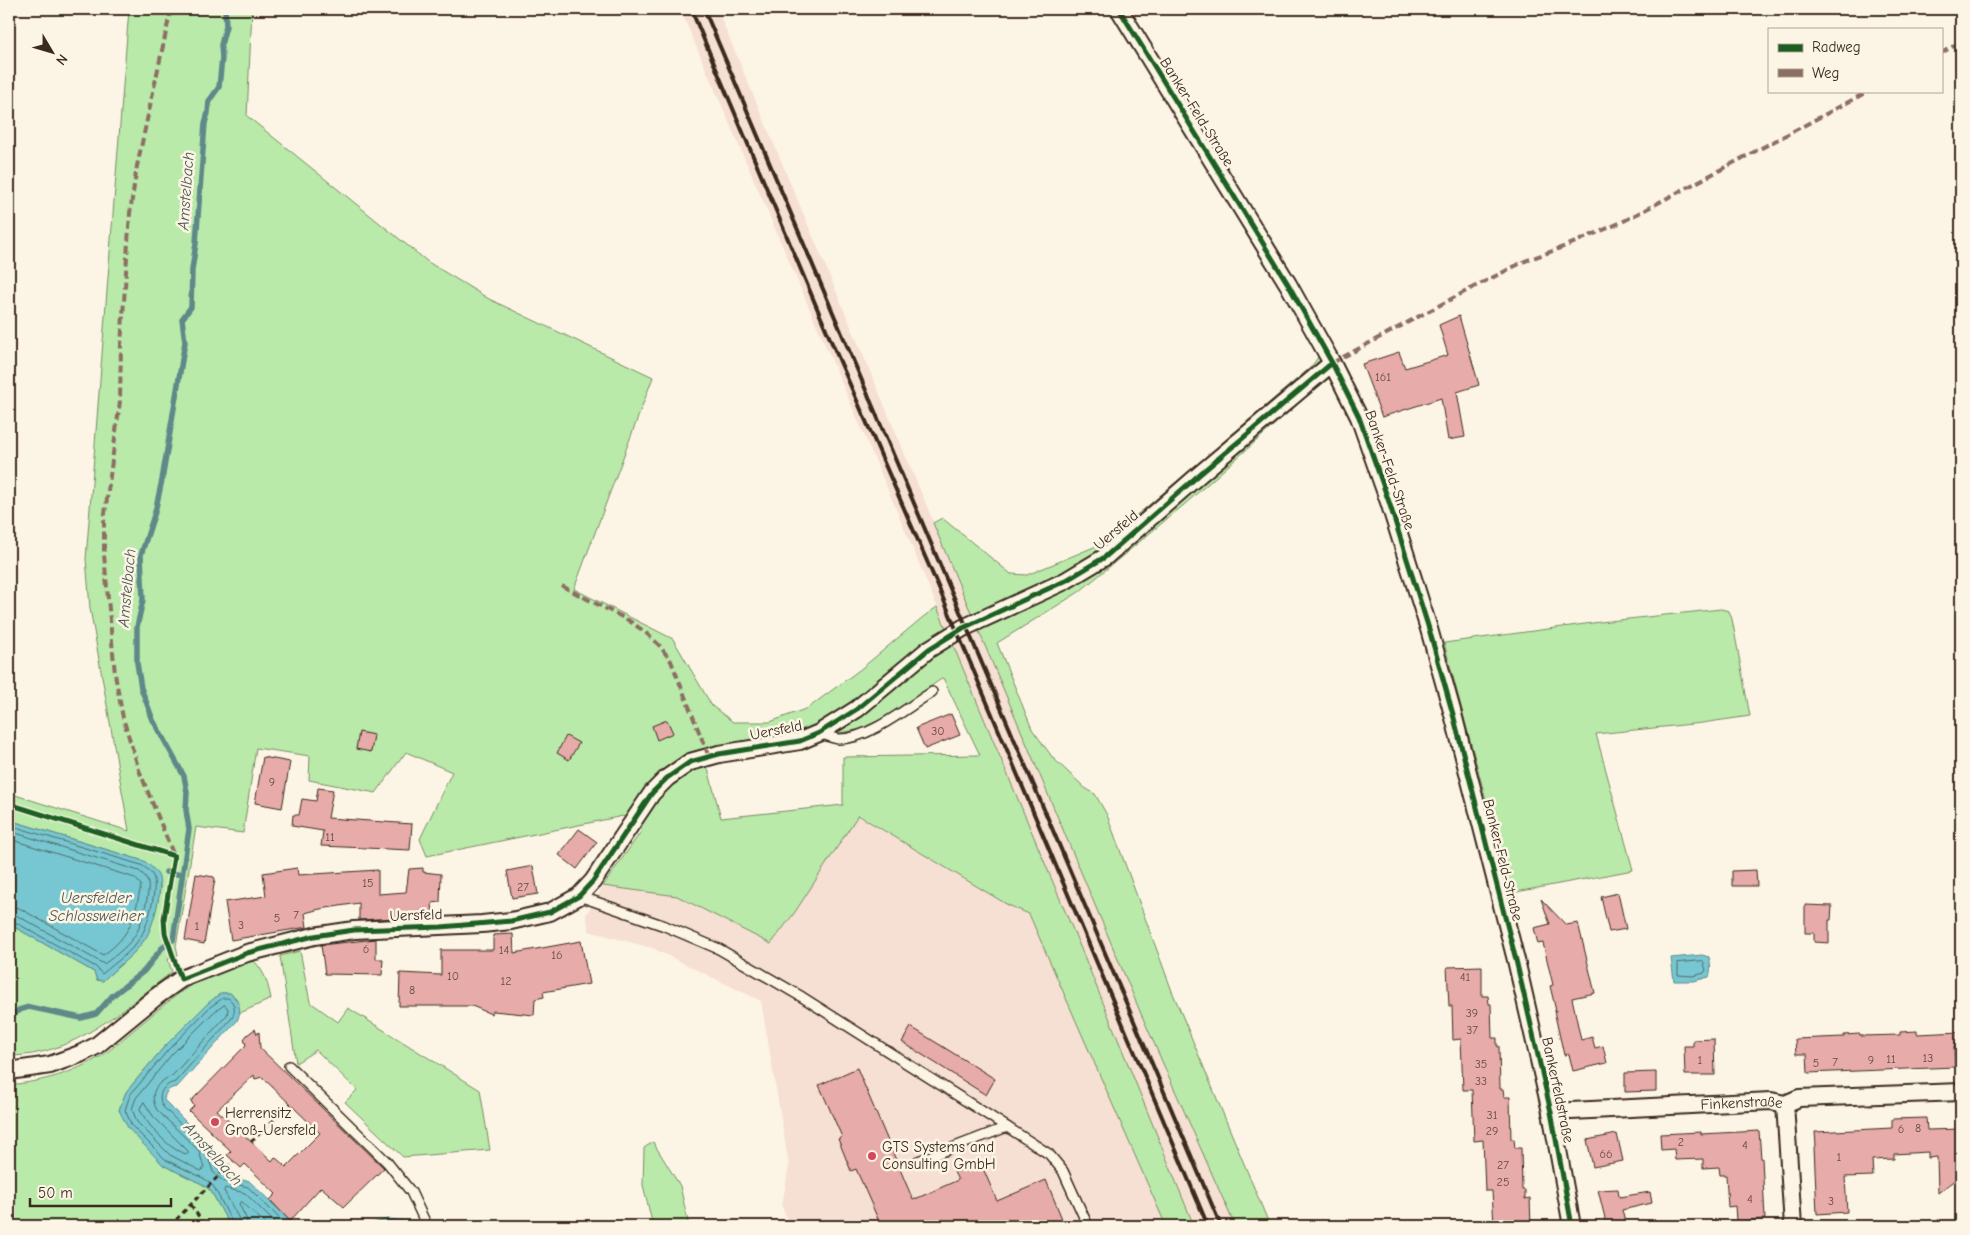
<svg xmlns="http://www.w3.org/2000/svg" width="1970" height="1235" viewBox="0 0 1970 1235" font-family="'Comic Neue',sans-serif">
<rect width="100%" height="100%" fill="#fcf5e5"/>
<filter id="ink" filterUnits="userSpaceOnUse"><feTurbulence type="fractalNoise" baseFrequency=".02" numOctaves="2"/><feDisplacementMap in="SourceGraphic" scale="10" xChannelSelector="R" yChannelSelector="G"/><feConvolveMatrix kernelMatrix="1 2 1 2 8 2 1 2 1" color-interpolation-filters="sRGB"/></filter>
<g filter="url(#ink)">
<g fill="#f6dfd3">
<polygon points="680,9 717,9 1142,1016 1235,1226 1194,1226 1084,956 897,511"/>
<polygon points="857,815 1008,905 1029,914 1166,1226 790,1226 782,1206 789,1165 761,1001 652,948 589,931 586,915 603,886 677,896 771,944 795,912"/>
</g>
<g fill="#b9eaaa" stroke="#7a8a64" fill-rule="evenodd">
<path d="M129,9H252L247,116L428,262L489,299L653,377L574,589L673,639L712,706L733,722H770L808,708L862,668L923,617L937,607L1084,956L1194,1226H1166L1029,914L1008,905L858,815L795,912L771,944L677,896L603,886L642,830L623,816L427,856L420,839L452,772L406,752L376,793L309,780L310,756L256,748L243,833L196,827L176,946L178,955L168,959L172,972C123,1009 74,1056 9,1056V924L94,972L97,980L103,981C117,966 134,956 145,939C151,932 162,891 160,883C157,873 151,867 144,861L9,820V793L129,831L90,608L86,559ZM943,678L980,755L843,757V805L721,818L707,765L806,749L834,734L861,729L881,720Z"/>
<polygon points="1319,356 1332,377 1324,381 1185,504 1079,592 997,643 1032,729 1053,758 1085,788 1095,794 1107,815 1172,991 1270,1226 1235,1226 1142,1016 933,523 942,518 1011,574 1027,575 1094,547 1143,510 1311,367"/>
<polygon points="1721,609 1729,611 1732,619 1750,716 1702,723 1596,734 1633,870 1511,893 1444,643 1600,622"/>
<polygon points="300,951 310,1002 338,1022 348,1008 480,1090 490,1150 403,1157 345,1102 357,1090 316,1050 296,1063 280,956"/>
<path d="M254,961C265,972 268,984 271,999L240,1013L236,998L230,993H221L207,1004L164,1047L126,1092L119,1110L163,1165L202,1184L211,1191L230,1226H9V1085C45,1081 71,1074 103,1055C112,1049 121,1040 130,1033C164,1005 208,964 254,961Z"/>
<polygon points="653,1142 680,1186 689,1226 653,1226 643,1185 644,1148"/>
</g>
<g fill="#76c7d1" stroke="#5e8889">
<path d="M9,820L144,861C149,865 155,869 158,875C164,887 153,928 145,939C134,956 117,966 103,981L97,980L94,972L9,924Z"/>
<path d="M1702,955L1709,957C1711,964 1711,970 1709,977L1694,981H1674L1671,958Z"/>
<path d="M221,993H230C240,1001 242,1010 237,1021L177,1087C169,1088 165,1091 164,1100L211,1147L216,1168L224,1176L247,1181L248,1180L296,1226H230L211,1191L202,1184L163,1165L128,1128L119,1110L126,1092L164,1047L207,1004Z"/>
<polygon points="389,1219 405,1221 413,1226 361,1226"/>
</g>
<g fill="none" stroke-linecap="round" stroke-linejoin="round">
<g stroke="#536966" stroke-width="1">
<path d="M9,825L141,865C146,868 150,871 153,876C158,887 148,926 141,936C132,952 116,962 102,974L96,967L13,921L9,920"/>
<path d="M9,831L139,871C143,874 147,877 148,883C150,893 142,922 137,932C130,945 115,956 104,964L16,915L9,914"/>
<path d="M9,839L135,878L141,885C135,916 131,936 103,955L19,908L9,906"/>
<polygon points="1703,961 1706,970 1704,973 1693,976 1678,975 1678,963"/>
<path d="M225,1005L228,1009L227,1015L172,1076C156,1082 148,1094 157,1110L199,1151L204,1168L201,1171L170,1155L137,1122L132,1109L136,1098L172,1054L214,1012Z"/>
<path d="M144,1102L153,1116L188,1151V1154C173,1154 145,1123 140,1109Z"/>
<path d="M234,1226L214,1187L205,1179L166,1160L132,1126L125,1110L130,1095L168,1050L210,1007L223,998H228C235,1003 236,1010 232,1018L175,1082C163,1085 156,1094 163,1107L205,1148L213,1172L223,1181L248,1187L287,1226"/>
<polyline points="240,1226 239,1219 224,1191 225,1188 245,1193 278,1226"/>
<polyline points="248,1226 246,1218 239,1204 241,1201 268,1226"/>
</g>
<g stroke="#5e8889" stroke-width="5.5">
<polyline points="166,872 182,875"/>
<polyline points="9,1018 19,1010 29,1007 81,1018 96,1014 112,996 144,971 162,948 173,940 189,829 186,810 187,792 184,776 153,720 141,688 137,663 137,627 143,600 141,555 155,512 162,480 185,342 182,319 191,307 192,270 196,243 205,123 208,113 209,101 219,87 222,58 221,45 226,26 225,9"/>
</g>
</g>
<g fill="#e7aba9" stroke="#3b2a1e" fill-rule="evenodd">
<polygon points="1459,316 1479,385 1457,392 1465,437 1448,440 1441,398 1382,417 1362,364 1399,352 1405,368 1448,355 1439,325"/>
<polygon points="951,714 960,735 925,749 916,728"/>
<polygon points="667,720 673,733 657,740 652,726"/>
<polygon points="359,732 374,735 371,752 356,749"/>
<polygon points="566,736 579,743 569,760 557,753"/>
<polygon points="263,757 290,762 282,808 255,803"/>
<polygon points="318,788 333,790 328,818 412,824 410,850 321,846 323,831 292,826 293,815 299,815 302,799 316,801"/>
<polygon points="579,829 597,842 577,869 559,855"/>
<polygon points="533,866 538,894 512,898 507,871"/>
<polygon points="297,868 298,875 378,870 378,894 406,892 409,869 423,868 423,872 441,874 440,902 432,903 433,916 359,920 359,903 320,909 305,913 307,927 231,940 225,902 266,896 263,873"/>
<polygon points="1756,870 1757,886 1732,886 1732,871"/>
<polygon points="196,874 214,877 215,879 204,944 185,940"/>
<polygon points="1618,893 1626,929 1609,932 1601,897"/>
<polygon points="1541,899 1566,925 1578,923 1595,993 1572,998 1581,1040 1592,1037 1595,1048 1603,1046 1607,1063 1573,1071 1569,1054 1564,1055 1554,1011 1556,1011 1550,986 1553,985 1543,943 1538,944 1534,928 1550,924"/>
<polygon points="1805,905 1832,906 1831,920 1829,920 1829,943 1814,942 1814,933 1805,933"/>
<polygon points="513,934 514,953 581,941 589,984 543,992 544,997 535,999 534,1015 493,1011 491,1014 472,1006 399,1006 400,973 441,975 441,950 493,950 493,935"/>
<polygon points="376,939 376,959 383,959 382,975 325,974 321,945"/>
<polygon points="1482,966 1482,996 1488,996 1489,1004 1491,1004 1492,1038 1497,1038 1497,1046 1499,1046 1500,1089 1503,1089 1504,1097 1510,1097 1511,1139 1514,1139 1515,1148 1521,1148 1522,1190 1525,1190 1525,1199 1530,1198 1531,1226 1494,1226 1492,1191 1485,1191 1483,1140 1474,1141 1472,1090 1463,1090 1461,1039 1453,1040 1452,1006 1449,1006 1447,967"/>
<polygon points="911,1027 995,1079 986,1095 902,1042"/>
<path d="M255,1029L257,1034L259,1032L260,1048L384,1168L344,1207L321,1187L290,1221L270,1200L276,1194L245,1164L241,1168L227,1155L231,1151L189,1111L194,1106L191,1101L246,1045L244,1039L247,1035ZM254,1075L255,1079L262,1077L320,1133L286,1167L275,1157L272,1161L217,1110Z"/>
<polygon points="1917,1031 1917,1034 1961,1032 1961,1046 1954,1047 1955,1067 1808,1073 1807,1054 1796,1054 1795,1039 1844,1037 1844,1035 1860,1034 1861,1036 1900,1035 1900,1032"/>
<polygon points="1714,1039 1715,1075 1685,1075 1684,1046 1693,1046 1693,1040"/>
<polygon points="857,1068 913,1200 958,1180 954,1172 980,1161 997,1201 1046,1180 1065,1226 881,1226 856,1169 851,1171 838,1139 842,1137 819,1085"/>
<polygon points="1656,1072 1656,1091 1625,1092 1625,1073"/>
<polygon points="1926,1118 1927,1130 1961,1129 1961,1175 1938,1193 1937,1157 1928,1158 1928,1152 1894,1154 1894,1159 1872,1160 1873,1176 1845,1177 1847,1212 1817,1214 1814,1147 1816,1146 1815,1132 1892,1128 1892,1119"/>
<polygon points="1759,1131 1761,1158 1762,1158 1765,1219 1736,1221 1735,1206 1728,1207 1726,1175 1720,1175 1719,1167 1703,1168 1703,1159 1675,1160 1674,1149 1661,1150 1660,1134 1701,1132 1701,1134"/>
<polygon points="1617,1134 1623,1161 1593,1167 1587,1140"/>
<polygon points="1618,1189 1619,1197 1650,1192 1652,1203 1622,1210 1625,1222 1607,1226 1598,1190"/>
</g>
<g fill="none" stroke-linecap="round" stroke-linejoin="round">
<g stroke="#3b2a1e" stroke-width="12">
<g id="lane">
<path d="M819,733C825,735 832,738 838,739C868,740 908,707 932,692"/>
<polyline points="579,896 665,926 719,949 802,997 1007,1127 1049,1154 1063,1171 1088,1226"/>
<polyline points="289,1066 387,1162 411,1192 427,1226"/>
<polyline points="918,1161 1007,1127"/>
</g>
</g>
<g stroke="#3b2a1e" stroke-width="20">
<g id="street">
<polyline points="1119,9 1288,284 1332,363 1359,417 1389,502 1429,629 1454,718 1516,960 1551,1112 1572,1226"/>
<polyline points="9,1071 50,1065 80,1054 96,1046 157,996 181,979 247,953 314,936 354,930 482,924 511,921 550,912 579,896 593,881 652,793 667,778 690,762 719,754 800,741 819,733 857,709 929,649 963,628 1065,581 1105,557 1200,474 1332,363"/>
<polyline points="1785,1104 1793,1226"/>
<path id="s1" d="M1551,1112L1771,1101L1785,1104L1799,1098L1961,1092"/>
</g>
</g>
<g stroke="#3b2a1e" stroke-width="3" stroke-dasharray="5 4" stroke-linecap="butt">
<polyline points="9,804 174,856 164,919 165,933 176,965"/>
<polyline points="251,1142 282,1112"/>
<polyline points="191,1205 205,1226"/>
<polyline points="170,1226 233,1161"/>
</g>
<use href="#lane" stroke="#fcf5e5" stroke-width="9"/>
<use href="#street" stroke="#fcf5e5" stroke-width="16"/>
<g stroke="#3b2a1e" stroke-width="4">
<polyline points="691,9 828,334 940,591 1208,1226"/>
<polyline points="704,9 1221,1226"/>
</g>
<g stroke="#8d6e63" stroke-width="4" stroke-dasharray="8 4" stroke-linecap="butt">
<polyline points="171,9 137,166 130,213 121,345 120,401 104,521 104,555 115,674 123,718 139,770 174,856"/>
<polyline points="1941,53 1961,42"/>
<polyline points="1332,363 1470,289 1525,261 1566,246 1622,222 1869,91"/>
<polyline points="562,586 628,620 645,632 659,645 671,661 709,757"/>
<polyline points="1957,1092 1961,1092"/>
</g>
<g stroke="#fcf5e5" stroke-width="8">
<g id="cycleway">
<polyline points="1119,9 1288,284 1332,363 1359,417 1389,502 1429,629 1454,718 1516,960 1551,1112 1572,1226"/>
<polyline points="9,804 174,856 164,919 165,933 181,979 247,953 314,936 354,930 441,927 511,921 550,912 579,896 593,881 652,793 667,778 690,762 719,754 800,741 819,733 857,709 929,649 963,628 1065,581 1105,557 1200,474 1332,363"/>
</g>
</g>
<use href="#cycleway" stroke="#1b5e20" stroke-width="5"/>
</g>
</g>
<g fill="#d1495b" stroke="#fcf5e5" stroke-width="2">
<circle cx="215" cy="1122" r="5"/>
<circle cx="872" cy="1156" r="5"/>
</g>
<g text-anchor="middle" dominant-baseline="central" stroke-width="5" stroke-linejoin="round" paint-order="stroke">
<g font-size="12" fill="#664a41">
<text x="1383" y="377">161</text>
<text x="938" y="731">30</text>
<text x="272" y="782">9</text>
<text x="330" y="837">11</text>
<text x="368" y="883">15</text>
<text x="523" y="887">27</text>
<text x="296" y="915">7</text>
<text x="277" y="918">5</text>
<text x="241" y="925">3</text>
<text x="197" y="926">1</text>
<text x="366" y="949">6</text>
<text x="504" y="950">14</text>
<text x="557" y="955">16</text>
<text x="453" y="976">10</text>
<text x="1465" y="977">41</text>
<text x="506" y="981">12</text>
<text x="412" y="990">8</text>
<text x="1472" y="1013">39</text>
<text x="1472" y="1030">37</text>
<text x="1928" y="1058">13</text>
<text x="1891" y="1059">11</text>
<text x="1700" y="1060">1</text>
<text x="1871" y="1060">9</text>
<text x="1835" y="1062">7</text>
<text x="1816" y="1063">5</text>
<text x="1481" y="1064">35</text>
<text x="1481" y="1081">33</text>
<text x="1492" y="1115">31</text>
<text x="1918" y="1128">8</text>
<text x="1901" y="1129">6</text>
<text x="1492" y="1131">29</text>
<text x="1681" y="1142">2</text>
<text x="1745" y="1145">4</text>
<text x="1606" y="1154">66</text>
<text x="1839" y="1157">1</text>
<text x="1503" y="1165">27</text>
<text x="1503" y="1182">25</text>
<text x="1750" y="1199">4</text>
<text x="1831" y="1201">3</text>
</g>
<g font-size="15" fill="#3b2a1e" stroke="#fcf5e5">
<text transform="translate(1197 112) rotate(58)">Banker-Feld-Straße</text>
<text transform="translate(1390 470) rotate(71)">Banker-Feld-Straße</text>
<text transform="translate(1116 530) rotate(-40)">Uersfeld</text>
<text transform="translate(776 730) rotate(-11)">Uersfeld</text>
<text transform="translate(1503 860) rotate(76)">Banker-Feld-Straße</text>
<text transform="translate(416 915) rotate(-2)">Uersfeld</text>
<text transform="translate(1558 1090) rotate(78)">Bankerfeldstraße</text>
<text stroke="none"><textPath href="#s1" startOffset="191">Finkenstraße</textPath></text>
</g>
<g font-size="15" fill="#3b2a1e" stroke="#fcf5e5" text-anchor="start">
<text x="225" y="1113">Herrensitz<tspan x="225" dy="17">Groß-Uersfeld</tspan></text>
<text x="882" y="1147">GTS Systems and<tspan x="882" dy="17">Consulting GmbH</tspan></text>
</g>
<g font-size="16" font-style="italic" fill="#4d5954" stroke="#fcf5e5">
<text transform="translate(186 191) rotate(-86)">Amstelbach</text>
<text transform="translate(127 588) rotate(-85)">Amstelbach</text>
<text x="96" y="898">Uersfelder<tspan x="96" dy="18">Schlossweiher</tspan></text>
<text transform="translate(213 1154) rotate(48)">Amstelbach</text>
</g>
</g>
<rect width="1970" height="1235" fill="none" stroke="#fcf5e5" stroke-width="30"/>
<rect x="15" y="15" width="1940" height="1205" fill="none" stroke="#3b2a1e" stroke-width="2" filter="url(#ink)"/>
<rect x="1768" y="28" width="175" height="65" fill="#fcf5e5" stroke="#afa495"/>
<rect x="1778" y="44" width="25" height="8" fill="#1b5e20" stroke="#afa495"/>
<text x="1812" y="52" font-size="15" fill="#3b2a1e">Radweg</text>
<rect x="1778" y="69" width="25" height="8" fill="#8d6e63" stroke="#afa495"/>
<text x="1812" y="78" font-size="15" fill="#3b2a1e">Weg</text>
<g transform="translate(52 52) rotate(128)" stroke="#fcf5e5" stroke-width="4" paint-order="stroke">
<path d="M0-4L9 19L0 12L-9 19Z" fill="#3b2a1e"/>
<text y="-8" font-size="14" font-weight="bold" text-anchor="middle" fill="#3b2a1e">N</text>
</g>
<path d="M30 1198v8h141v-8" fill="none" stroke="#3b2a1e" stroke-width="2.5"/>
<text x="38" y="1198" font-size="15" fill="#3b2a1e" stroke="#fcf5e5" stroke-width="4" paint-order="stroke">50 m</text>
</svg>
